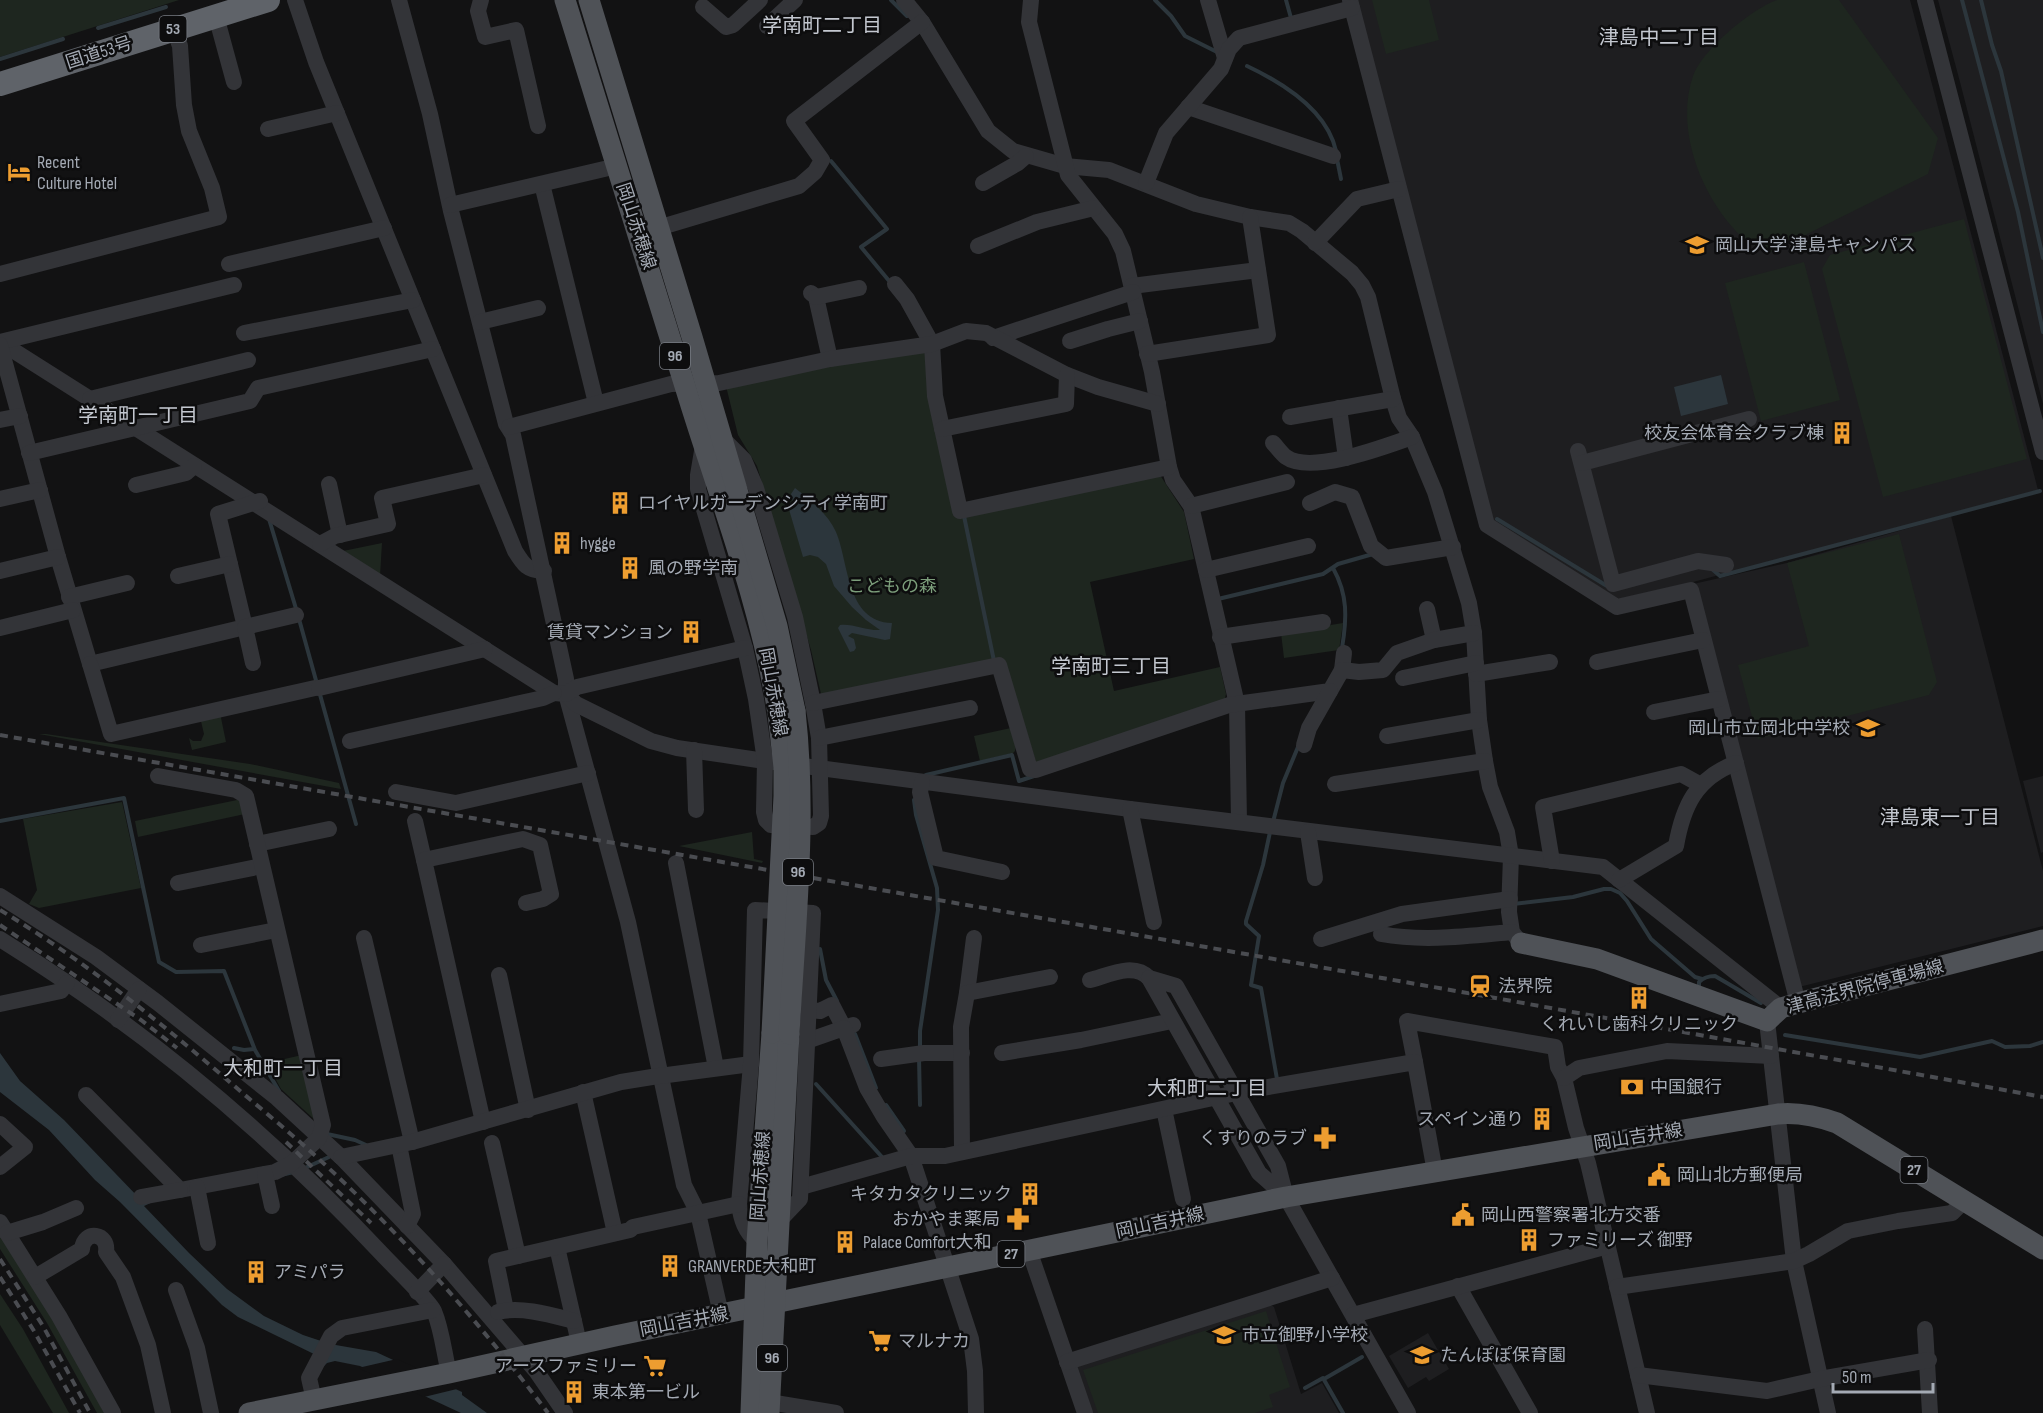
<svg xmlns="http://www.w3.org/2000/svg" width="2043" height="1413" viewBox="0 0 2043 1413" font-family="'Sofia Sans Condensed','Noto Sans JP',sans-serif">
<rect width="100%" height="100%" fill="#121213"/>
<g fill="#1e1e20">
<polygon points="1355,0 1910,0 2038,490 1693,582 1619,599 1491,522"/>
<polygon points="1938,0 2043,0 2043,404 1960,82"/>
<polygon points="1951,516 2043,871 2043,926 1799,987 1693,584 1787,563"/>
<polygon points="2043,776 2043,852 2041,853 2023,781"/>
<polygon points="1267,1302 1274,1307 1301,1394 1322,1383 1339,1413 1089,1413 1075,1371 1078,1363"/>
<polygon points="1428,1333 1449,1369 1429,1381 1426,1377 1408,1388 1389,1356"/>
</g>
<g fill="#1e261f">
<polygon points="0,0 179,0 0,57"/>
<polygon points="1372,0 1429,0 1439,40 1386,54"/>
<path d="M1777,0H1839L1938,138L1928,174L1769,253C1761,249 1751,245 1744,239C1703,201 1674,131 1693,76C1702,50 1751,9 1777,0Z"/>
<polygon points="1964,219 2027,459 1883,497 1822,269 1830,255"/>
<polygon points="1804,262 1840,400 1761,421 1725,283"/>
<polygon points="925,349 957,518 1160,475 1184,512 1194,559 1090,582 1114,691 1220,667 1226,694 1224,702 1037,765 1004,660 821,694 811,650 757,466 738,435 726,386"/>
<polygon points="1899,534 1937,682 1929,695 1758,739 1738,665 1809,646 1787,563"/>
<polygon points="382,543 380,576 343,551"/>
<polygon points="1343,623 1339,650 1284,658 1281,633"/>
<polygon points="220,713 226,742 192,750 189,738 193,741 201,741 204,734 200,717"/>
<polygon points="1011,728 1016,744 1015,751 1013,753 980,761 974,736"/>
<polygon points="39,734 46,734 250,764 339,783 341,789"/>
<polygon points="242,799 245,814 138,837 135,821"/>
<polygon points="122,802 141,888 39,908 29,904 37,890 23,819"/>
<polygon points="752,832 754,859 763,861 762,863 679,846"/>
<polygon points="302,1055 315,1120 281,1089 267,1063"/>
<polygon points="0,1232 56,1318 104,1413 97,1413 47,1323 0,1249"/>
<polygon points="0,1294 23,1329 69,1413 53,1413 0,1325"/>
<polygon points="1266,1311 1290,1387 1269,1395 1273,1407 1255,1413 1098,1413 1083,1370"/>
</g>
<g fill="#2c363c">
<polygon points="1721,375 1728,404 1681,416 1674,387"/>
<path d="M795,488C810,500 828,514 836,532C849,562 846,622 892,623L890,639L885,640L852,633L848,636L854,639L856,648L854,651L850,652L838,628L840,625C851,623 868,631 880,630L866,620L852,607L834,586L826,564L818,557L810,555L803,557L788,506L791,509L794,507L791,494Z"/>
<polygon points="0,1053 20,1081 64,1120 141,1200 293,1172 294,1174 277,1178 155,1201 144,1206 189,1253 227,1289 264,1316 303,1335 330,1344 376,1352 462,1392 462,1395 487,1413 461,1413 360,1366 335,1361 327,1363 322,1368 316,1355 238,1317 222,1305 120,1202 95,1180 49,1130 0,1092"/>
</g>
<polygon fill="#121213" points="397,1359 461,1388 424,1397 358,1368"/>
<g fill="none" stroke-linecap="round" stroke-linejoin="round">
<g stroke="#2c363c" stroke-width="4">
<polyline points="891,0 907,16"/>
<polyline points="1155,0 1171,16 1185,36 1217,52"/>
<polyline points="1286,0 1291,18"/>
<polyline points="1962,0 2018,212 2043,332"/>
<polyline points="1981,0 1992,45 2001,71 2043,258"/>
<polyline points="98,28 166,7"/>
<polyline points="0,59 63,39"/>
<path d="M1247,66C1283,83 1327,110 1336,151"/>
<polyline points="1337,159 1341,179"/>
<polyline points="831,161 887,229 861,247 890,282"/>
<polyline points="964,516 994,661"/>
<polyline points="269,519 297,612"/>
<polyline points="1497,519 1607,586"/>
<path d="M1333,568C1348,595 1347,618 1342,648"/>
<polyline points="1712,569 1720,576 2040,491"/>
<polyline points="1218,599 1323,574 1338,564 1373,554"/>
<polyline points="299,619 317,684"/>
<polyline points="319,691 356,824"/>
<polyline points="926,775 1012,755 1019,781 1034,776"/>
<polyline points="914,800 916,815 937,888 938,910 920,1031 920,1049"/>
<polyline points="0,821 124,798 159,962 176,972 224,971 255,1050 279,1091"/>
<polyline points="1273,822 1283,783 1298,747"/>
<polyline points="1270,832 1263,865 1246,921 1246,924 1259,936 1251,985 1261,988 1277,1079"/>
<polyline points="1513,904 1573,897 1604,889 1611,889 1620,893 1627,901 1651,939 1695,977 1702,979"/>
<polyline points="820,949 826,980 837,1001"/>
<path d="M1699,986V982C1704,977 1709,976 1715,976L1761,1003"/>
<polyline points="1694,1029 1695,1027"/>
<polyline points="855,1034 876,1088"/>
<polyline points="1785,1035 1920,1057 1992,1041 2005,1047 2030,1046 2043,1042"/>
<polyline points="234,1048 244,1050 254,1049"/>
<polyline points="919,1057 920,1105"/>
<polyline points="816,1084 882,1157"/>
<polyline points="886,1105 904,1131"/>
<polyline points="327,1134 355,1140 366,1145"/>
<polyline points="305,1168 329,1157"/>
<polyline points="1324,1379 1362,1357"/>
<polyline points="1305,1388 1323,1378 1343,1413"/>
</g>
<g stroke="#333438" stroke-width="16">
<path d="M295,0L316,62L515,551C523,564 527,571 544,571"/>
<polyline points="399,0 430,114 451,211 506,424 513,435 566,679 566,694 628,922 684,1185 698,1213 721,1314"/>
<polyline points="481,0 478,11 485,37 516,30 538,126"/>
<polyline points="904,0 922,22 988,131 1013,151 1065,166 1109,170 1196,204 1250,217 1289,223 1302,231 1352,273 1362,285 1368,297 1393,399 1399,418 1412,437 1435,492 1469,603 1474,633 1479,720 1485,761 1490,787 1507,832 1511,856 1509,912 1512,932 1521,943"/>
<polyline points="1031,0 1029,22 1068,175 1115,234 1123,251 1152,372 1169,467 1173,480 1191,506 1237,704 1239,822"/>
<polyline points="1208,0 1225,58"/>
<polyline points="1350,0 1487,525 1617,607 1691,590 1798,1003"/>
<polyline points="1925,0 2043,452"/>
<polyline points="703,7 726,27 733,25 760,0"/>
<polyline points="216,16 234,82"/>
<polyline points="767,26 795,0"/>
<polyline points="1188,107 1333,156"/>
<polyline points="268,129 337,113"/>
<polyline points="983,183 1018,163 1026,156"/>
<polyline points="1146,183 1166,133 1221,69 1229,49 1239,38 1352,8"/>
<polyline points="542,184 596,403"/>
<polyline points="450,205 617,166"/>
<polyline points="648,231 799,186 815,172 822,160 794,121 922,22"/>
<polyline points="1315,243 1357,199 1399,189"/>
<polyline points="978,246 1037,222 1094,208"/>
<polyline points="229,264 384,228"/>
<polyline points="0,274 219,217 212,188 189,131 184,105 180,46 174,29"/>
<polyline points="895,284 907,299 932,344 935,396 960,511 1169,467"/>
<polyline points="1132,286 1258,270"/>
<polyline points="811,293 816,297 830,359"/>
<polyline points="816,297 859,288"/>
<polyline points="480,322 538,308"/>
<polyline points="244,333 413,300"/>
<polyline points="993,338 1133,292"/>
<polyline points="1070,341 1108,329 1140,321"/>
<polyline points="0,342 554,693 566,694 576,704 651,741 677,748 758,760 1130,809 1603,867 1781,1008"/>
<polyline points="0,342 234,285"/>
<polyline points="0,345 58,557 90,664 245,627 218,514 260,501"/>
<polyline points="1147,354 1268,335 1250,217"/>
<polyline points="90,399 248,360"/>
<polyline points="1339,408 1346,458"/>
<polyline points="1290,417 1393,399"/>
<polyline points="0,420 20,416"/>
<polyline points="509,427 671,384 719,383 830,359 932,344 966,331 986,333 1067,375 1098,387 1158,404"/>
<polyline points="942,429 1066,404 1067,375"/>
<path d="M1273,443C1277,447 1281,453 1286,457C1311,475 1386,446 1412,437"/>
<polyline points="703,445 698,475 698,489 745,648 756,699 765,761 764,812 766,820 771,825 813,827 819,823 821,816 819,738 813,703 795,617 756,488 744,460 721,437"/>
<polyline points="1578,451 1613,584 1698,561 1726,565"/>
<polyline points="29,453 250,401 258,388 433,349"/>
<polyline points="1582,463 1749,419"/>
<polyline points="329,484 340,535"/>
<polyline points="136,485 186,473 194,466"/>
<polyline points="0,499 40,490"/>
<polyline points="1310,503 1335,492 1352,497 1371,546 1386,558 1453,547"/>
<polyline points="1191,506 1287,482"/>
<polyline points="320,544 335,536 388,524 382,498 484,475"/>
<polyline points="1206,570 1308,546"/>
<polyline points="0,571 58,557"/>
<polyline points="178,576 230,564"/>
<polyline points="69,597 127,583"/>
<polyline points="1427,609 1434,640"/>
<polyline points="0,628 73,610"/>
<polyline points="1220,637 1323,622"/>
<polyline points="1597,662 1703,640"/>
<polyline points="253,663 245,627 296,615"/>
<polyline points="90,664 111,734 315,688"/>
<polyline points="1342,670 1344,653"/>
<polyline points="1476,674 1550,662"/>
<polyline points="1403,678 1476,663"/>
<polyline points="319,688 485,649"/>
<polyline points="566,694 577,687 745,648"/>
<polyline points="813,703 999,665 1030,769 1036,770 1229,705 1330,691 1342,670 1359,672 1383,670 1397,653 1434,640 1474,633"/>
<polyline points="1654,712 1719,699"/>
<polyline points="1387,736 1479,720"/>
<polyline points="819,738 970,708"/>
<polyline points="350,741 543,698 554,693"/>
<polyline points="1304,745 1309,728 1330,691"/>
<polyline points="694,750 696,810"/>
<polyline points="922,782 920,792 936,858 1002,872"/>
<polyline points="1335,784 1485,761"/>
<polyline points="396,792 456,803 588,773"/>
<polyline points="1130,809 1154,922"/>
<polyline points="415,821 424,860"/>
<polyline points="1308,832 1315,878"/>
<polyline points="257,844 329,829"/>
<polyline points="1552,861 1543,807 1681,774 1701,785"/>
<polyline points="676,863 716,1068"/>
<path d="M1619,880L1676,846C1683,806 1696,778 1736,763"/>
<polyline points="178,883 262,866"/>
<polyline points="0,896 96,957 158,1003 277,1098 341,1157 444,1264 536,1371 565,1413"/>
<path d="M1381,934C1424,942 1468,936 1512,932"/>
<polyline points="364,938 412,1142"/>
<path d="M0,939C140,1026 270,1134 382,1254C393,1266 429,1300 434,1311C442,1330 444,1353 449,1373"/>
<polyline points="1321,939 1402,914 1510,899"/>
<polyline points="201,945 276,930"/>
<polyline points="499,975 528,1110"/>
<path d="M1090,980C1109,975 1134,962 1149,978"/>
<polyline points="967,993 974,938"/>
<polyline points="0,1004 61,991 67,983"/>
<polyline points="808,1010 820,1011 832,1005 844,1028 853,1025"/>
<polyline points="118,1020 139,989"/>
<polyline points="1767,1021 1794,1261 1828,1413"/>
<polyline points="807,1041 844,1028 867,1088 884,1117 911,1156 971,1339 975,1371 976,1413"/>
<polyline points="1002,1053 1081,1040 1172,1021"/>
<polyline points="881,1059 924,1053 962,1053"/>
<polyline points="1415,1062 1407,1021 1555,1047 1558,1067 1564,1078 1576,1128 1588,1163 1647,1413"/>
<polyline points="1564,1078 1579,1068 1667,1051 1771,1056"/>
<polyline points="583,1092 615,1233"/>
<polyline points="86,1095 180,1190 275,1172 291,1164 319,1138 323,1125 246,796 236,790 158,776"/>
<polyline points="1164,1109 1183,1199"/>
<polyline points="483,1122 424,860 523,839 540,845 551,894 543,899 526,903"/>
<polyline points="0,1124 25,1147 0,1167"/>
<polyline points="492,1143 518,1256"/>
<polyline points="399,1145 413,1214 407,1226"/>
<polyline points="962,1152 961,1027 967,993 1050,977"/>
<polyline points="341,1157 412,1142 621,1082 652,1077 751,1064"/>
<polyline points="265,1174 272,1206"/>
<polyline points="197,1187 208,1243"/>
<polyline points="801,1187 911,1156 945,1156 1250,1090 1415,1062 1435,1172"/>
<polyline points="141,1197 180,1190"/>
<polyline points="1286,1197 1259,1173 1149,978 1176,986 1278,1166 1286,1197 1408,1413"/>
<polyline points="0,1222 59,1316 113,1413"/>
<polyline points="7,1233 43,1222 76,1208"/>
<path d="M757,1242C745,1231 741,1220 739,1204L751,1064L755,910L813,913L800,1199L780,1220"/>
<polyline points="557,1247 579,1343"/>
<polyline points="1029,1250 1085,1413"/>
<path d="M35,1277L82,1249C84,1229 109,1233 106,1252L123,1277L148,1345L163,1413"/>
<polyline points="1458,1286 1530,1413"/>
<polyline points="1617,1287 1794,1261 1809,1254 1848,1231 1898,1221 1952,1213 1964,1201"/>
<polyline points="176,1290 197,1348 211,1413"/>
<polyline points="417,1292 444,1264"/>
<polyline points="506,1310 496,1261 630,1230 633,1227 739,1204"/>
<path d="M498,1312C521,1306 551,1315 574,1321"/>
<polyline points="1353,1315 1608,1246"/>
<polyline points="1925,1329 1930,1413"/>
<polyline points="1067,1362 1332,1278"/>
<polyline points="1638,1375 1767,1391 1820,1379 1929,1360"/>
<polyline points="314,1400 309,1378 331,1336 342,1328 433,1310"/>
<polyline points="769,1402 836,1413"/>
</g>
<g stroke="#4f5257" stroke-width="21">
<path d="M565,0C607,133 647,266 689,399C721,502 761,605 778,713"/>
<polyline points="589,0 692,337 777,626 795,711"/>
<polyline points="1521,943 1597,959 1767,1021 1781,1008 1798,1003 2043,940"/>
<path d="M249,1413L449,1373L615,1336L1286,1197L1778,1114C1799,1112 1817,1116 1837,1123L2043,1249"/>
<polyline points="751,1413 757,1242 772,1033"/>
<polyline points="769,1413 789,1034"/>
</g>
<polyline stroke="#5f6369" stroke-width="24" points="0,84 268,0"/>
<g stroke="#4a4c51" stroke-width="4" stroke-dasharray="8 6" stroke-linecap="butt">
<polyline points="0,735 1473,994 2043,1097"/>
<path d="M0,910C83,960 158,1020 232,1084C261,1109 292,1134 321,1161C404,1237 480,1323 548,1413"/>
<polyline points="0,925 141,1020 177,1048"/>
<polyline points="286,1142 371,1223"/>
<polyline points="0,1259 43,1326 90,1413"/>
<polyline points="0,1277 34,1331 80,1413"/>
</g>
<g stroke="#4f5257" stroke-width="21">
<polyline points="772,1033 784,796 784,767 778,713"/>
<path d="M789,1034C795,926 807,818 795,711"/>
</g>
</g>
<defs>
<g id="hotel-bare" transform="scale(1.8)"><path d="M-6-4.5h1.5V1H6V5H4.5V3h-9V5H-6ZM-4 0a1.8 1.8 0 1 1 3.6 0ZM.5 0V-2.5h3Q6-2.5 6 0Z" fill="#ed9d30" stroke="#0d0d0e" stroke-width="2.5" paint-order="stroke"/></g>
<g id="university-bare" transform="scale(1.8)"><path d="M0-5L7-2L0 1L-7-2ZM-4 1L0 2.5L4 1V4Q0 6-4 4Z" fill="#ed9d30" stroke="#0d0d0e" stroke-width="2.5" paint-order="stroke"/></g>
<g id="building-bare" transform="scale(1.8)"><path d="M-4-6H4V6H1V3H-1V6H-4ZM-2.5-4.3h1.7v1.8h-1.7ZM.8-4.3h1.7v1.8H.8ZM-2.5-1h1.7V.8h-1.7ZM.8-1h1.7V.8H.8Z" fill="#ed9d30" stroke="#0d0d0e" stroke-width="2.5" paint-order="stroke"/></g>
<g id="school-bare" transform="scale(1.8)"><path d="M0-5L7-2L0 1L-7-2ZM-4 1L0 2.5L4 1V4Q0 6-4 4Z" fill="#ed9d30" stroke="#0d0d0e" stroke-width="2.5" paint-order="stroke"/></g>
<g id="station-bare" transform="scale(1.8)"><path d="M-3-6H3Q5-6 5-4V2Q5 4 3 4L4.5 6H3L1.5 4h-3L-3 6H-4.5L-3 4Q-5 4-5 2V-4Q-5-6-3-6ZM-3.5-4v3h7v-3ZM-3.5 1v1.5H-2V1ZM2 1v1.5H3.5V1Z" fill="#ed9d30" stroke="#0d0d0e" stroke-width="2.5" paint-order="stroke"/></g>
<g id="bank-bare" transform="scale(1.8)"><path d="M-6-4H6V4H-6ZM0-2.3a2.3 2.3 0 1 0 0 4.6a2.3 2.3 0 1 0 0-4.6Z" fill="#ed9d30" stroke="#0d0d0e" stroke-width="2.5" paint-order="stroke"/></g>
<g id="pharmacy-bare" transform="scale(1.8)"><path d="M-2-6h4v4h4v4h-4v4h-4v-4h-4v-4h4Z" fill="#ed9d30" stroke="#0d0d0e" stroke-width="2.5" paint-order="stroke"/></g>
<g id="civic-bare" transform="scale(1.8)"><path d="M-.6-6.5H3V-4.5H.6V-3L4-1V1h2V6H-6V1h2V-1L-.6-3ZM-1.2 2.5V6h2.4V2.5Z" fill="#ed9d30" stroke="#0d0d0e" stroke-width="2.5" paint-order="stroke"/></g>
<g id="supermarket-bare" transform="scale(1.8)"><path d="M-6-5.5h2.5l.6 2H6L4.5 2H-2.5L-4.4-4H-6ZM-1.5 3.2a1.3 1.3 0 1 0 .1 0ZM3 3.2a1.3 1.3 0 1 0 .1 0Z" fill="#ed9d30" stroke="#0d0d0e" stroke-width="2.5" paint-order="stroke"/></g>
</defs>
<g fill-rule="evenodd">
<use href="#hotel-bare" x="19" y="172"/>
<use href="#university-bare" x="1697" y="245"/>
<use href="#building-bare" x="1842" y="433"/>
<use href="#building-bare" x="620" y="503"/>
<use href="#building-bare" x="562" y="543"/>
<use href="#building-bare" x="630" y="568"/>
<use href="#building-bare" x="691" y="632"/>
<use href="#school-bare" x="1868" y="728"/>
<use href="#station-bare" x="1480" y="986"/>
<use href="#building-bare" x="1639" y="998"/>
<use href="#bank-bare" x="1632" y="1087"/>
<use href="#building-bare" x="1542" y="1119"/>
<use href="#pharmacy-bare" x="1325" y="1138"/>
<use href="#civic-bare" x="1659" y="1175"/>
<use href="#building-bare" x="1030" y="1194"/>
<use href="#civic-bare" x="1463" y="1215"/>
<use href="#pharmacy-bare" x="1018" y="1219"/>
<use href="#building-bare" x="1529" y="1240"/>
<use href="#building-bare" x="845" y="1242"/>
<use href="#building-bare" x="670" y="1266"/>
<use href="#building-bare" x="256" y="1272"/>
<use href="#school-bare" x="1224" y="1335"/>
<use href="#supermarket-bare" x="880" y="1341"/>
<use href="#school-bare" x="1422" y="1355"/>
<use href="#supermarket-bare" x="655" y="1366"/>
<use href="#building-bare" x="574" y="1392"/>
</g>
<g text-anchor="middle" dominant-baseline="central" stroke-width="5" stroke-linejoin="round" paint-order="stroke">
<g fill="#0d0d0e" stroke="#777b82" stroke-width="1.5">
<rect x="159.5" y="16" width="27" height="26" rx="4.5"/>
<rect x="660" y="343" width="30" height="26" rx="4.5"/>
<rect x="783" y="859" width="30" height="26" rx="4.5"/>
<rect x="1900.5" y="1157" width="27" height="26" rx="4.5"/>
<rect x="997.5" y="1241" width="27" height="26" rx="4.5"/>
<rect x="757" y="1345" width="30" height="26" rx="4.5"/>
</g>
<g font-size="16" font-weight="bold" fill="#a4aab4">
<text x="173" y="29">53</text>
<text x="675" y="356">96</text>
<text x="798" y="872">96</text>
<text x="1914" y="1170">27</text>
<text x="1011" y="1254">27</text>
<text x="772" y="1358">96</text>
</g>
<g font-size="18" fill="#a4aab4" stroke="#0d0d0e">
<text transform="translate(99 53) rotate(-18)">国道53号</text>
<text transform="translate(636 226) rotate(72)">岡山赤穂線</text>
<text transform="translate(773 692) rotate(80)">岡山赤穂線</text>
<text transform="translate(1865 987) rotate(-15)">津高法界院停車場線</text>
<text transform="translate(1638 1137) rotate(-9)">岡山吉井線</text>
<text transform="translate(761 1176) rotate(-86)">岡山赤穂線</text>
<text transform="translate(1160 1223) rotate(-12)">岡山吉井線</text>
<text transform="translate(684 1322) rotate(-11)">岡山吉井線</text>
</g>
<g font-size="18" fill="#a4aab4" stroke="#0d0d0e" text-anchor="start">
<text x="37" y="162">Recent<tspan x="37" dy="21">Culture Hotel</tspan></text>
<text x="1715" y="245">岡山大学 津島キャンパス</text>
<text x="1824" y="433" text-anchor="end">校友会体育会クラブ棟</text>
<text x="638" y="503">ロイヤルガーデンシティ学南町</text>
<text x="580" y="543">hygge</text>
<text x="648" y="568">風の野学南</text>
<text x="673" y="632" text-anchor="end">賃貸マンション</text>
<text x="1850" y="728" text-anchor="end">岡山市立岡北中学校</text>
<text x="1498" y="986">法界院</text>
<text x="1639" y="1024" text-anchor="middle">くれいし歯科クリニック</text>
<text x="1650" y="1087">中国銀行</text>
<text x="1524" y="1119" text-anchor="end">スペイン通り</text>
<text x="1307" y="1138" text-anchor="end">くすりのラブ</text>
<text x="1677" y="1175">岡山北方郵便局</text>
<text x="1012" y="1194" text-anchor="end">キタカタクリニック</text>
<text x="1481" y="1215">岡山西警察署北方交番</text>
<text x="1000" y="1219" text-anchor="end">おかやま薬局</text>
<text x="1547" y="1240">ファミリーズ 御野</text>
<text x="863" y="1242">Palace Comfort大和</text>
<text x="688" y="1266">GRANVERDE大和町</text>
<text x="274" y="1272">アミパラ</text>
<text x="1242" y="1335">市立御野小学校</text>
<text x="898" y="1341">マルナカ</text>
<text x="1440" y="1355">たんぽぽ保育園</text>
<text x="637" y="1366" text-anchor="end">アースファミリー</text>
<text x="592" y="1392">東本第一ビル</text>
</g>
<g font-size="18" fill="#7c9e7b" stroke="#0d0d0e">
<text x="892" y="586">こどもの森</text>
</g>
<g font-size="20" fill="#c4c8d0" stroke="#0d0d0e">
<text x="822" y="26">学南町二丁目</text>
<text x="1659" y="38">津島中二丁目</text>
<text x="138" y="416">学南町一丁目</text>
<text x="1111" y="667">学南町三丁目</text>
<text x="1940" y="818">津島東一丁目</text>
<text x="283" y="1069">大和町一丁目</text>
<text x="1207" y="1089">大和町二丁目</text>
</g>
</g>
<path d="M1833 1383v9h100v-9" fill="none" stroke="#a4aab4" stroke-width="3"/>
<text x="1842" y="1383" font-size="18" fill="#a4aab4" stroke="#0d0d0e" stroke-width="4.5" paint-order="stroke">50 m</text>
</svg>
